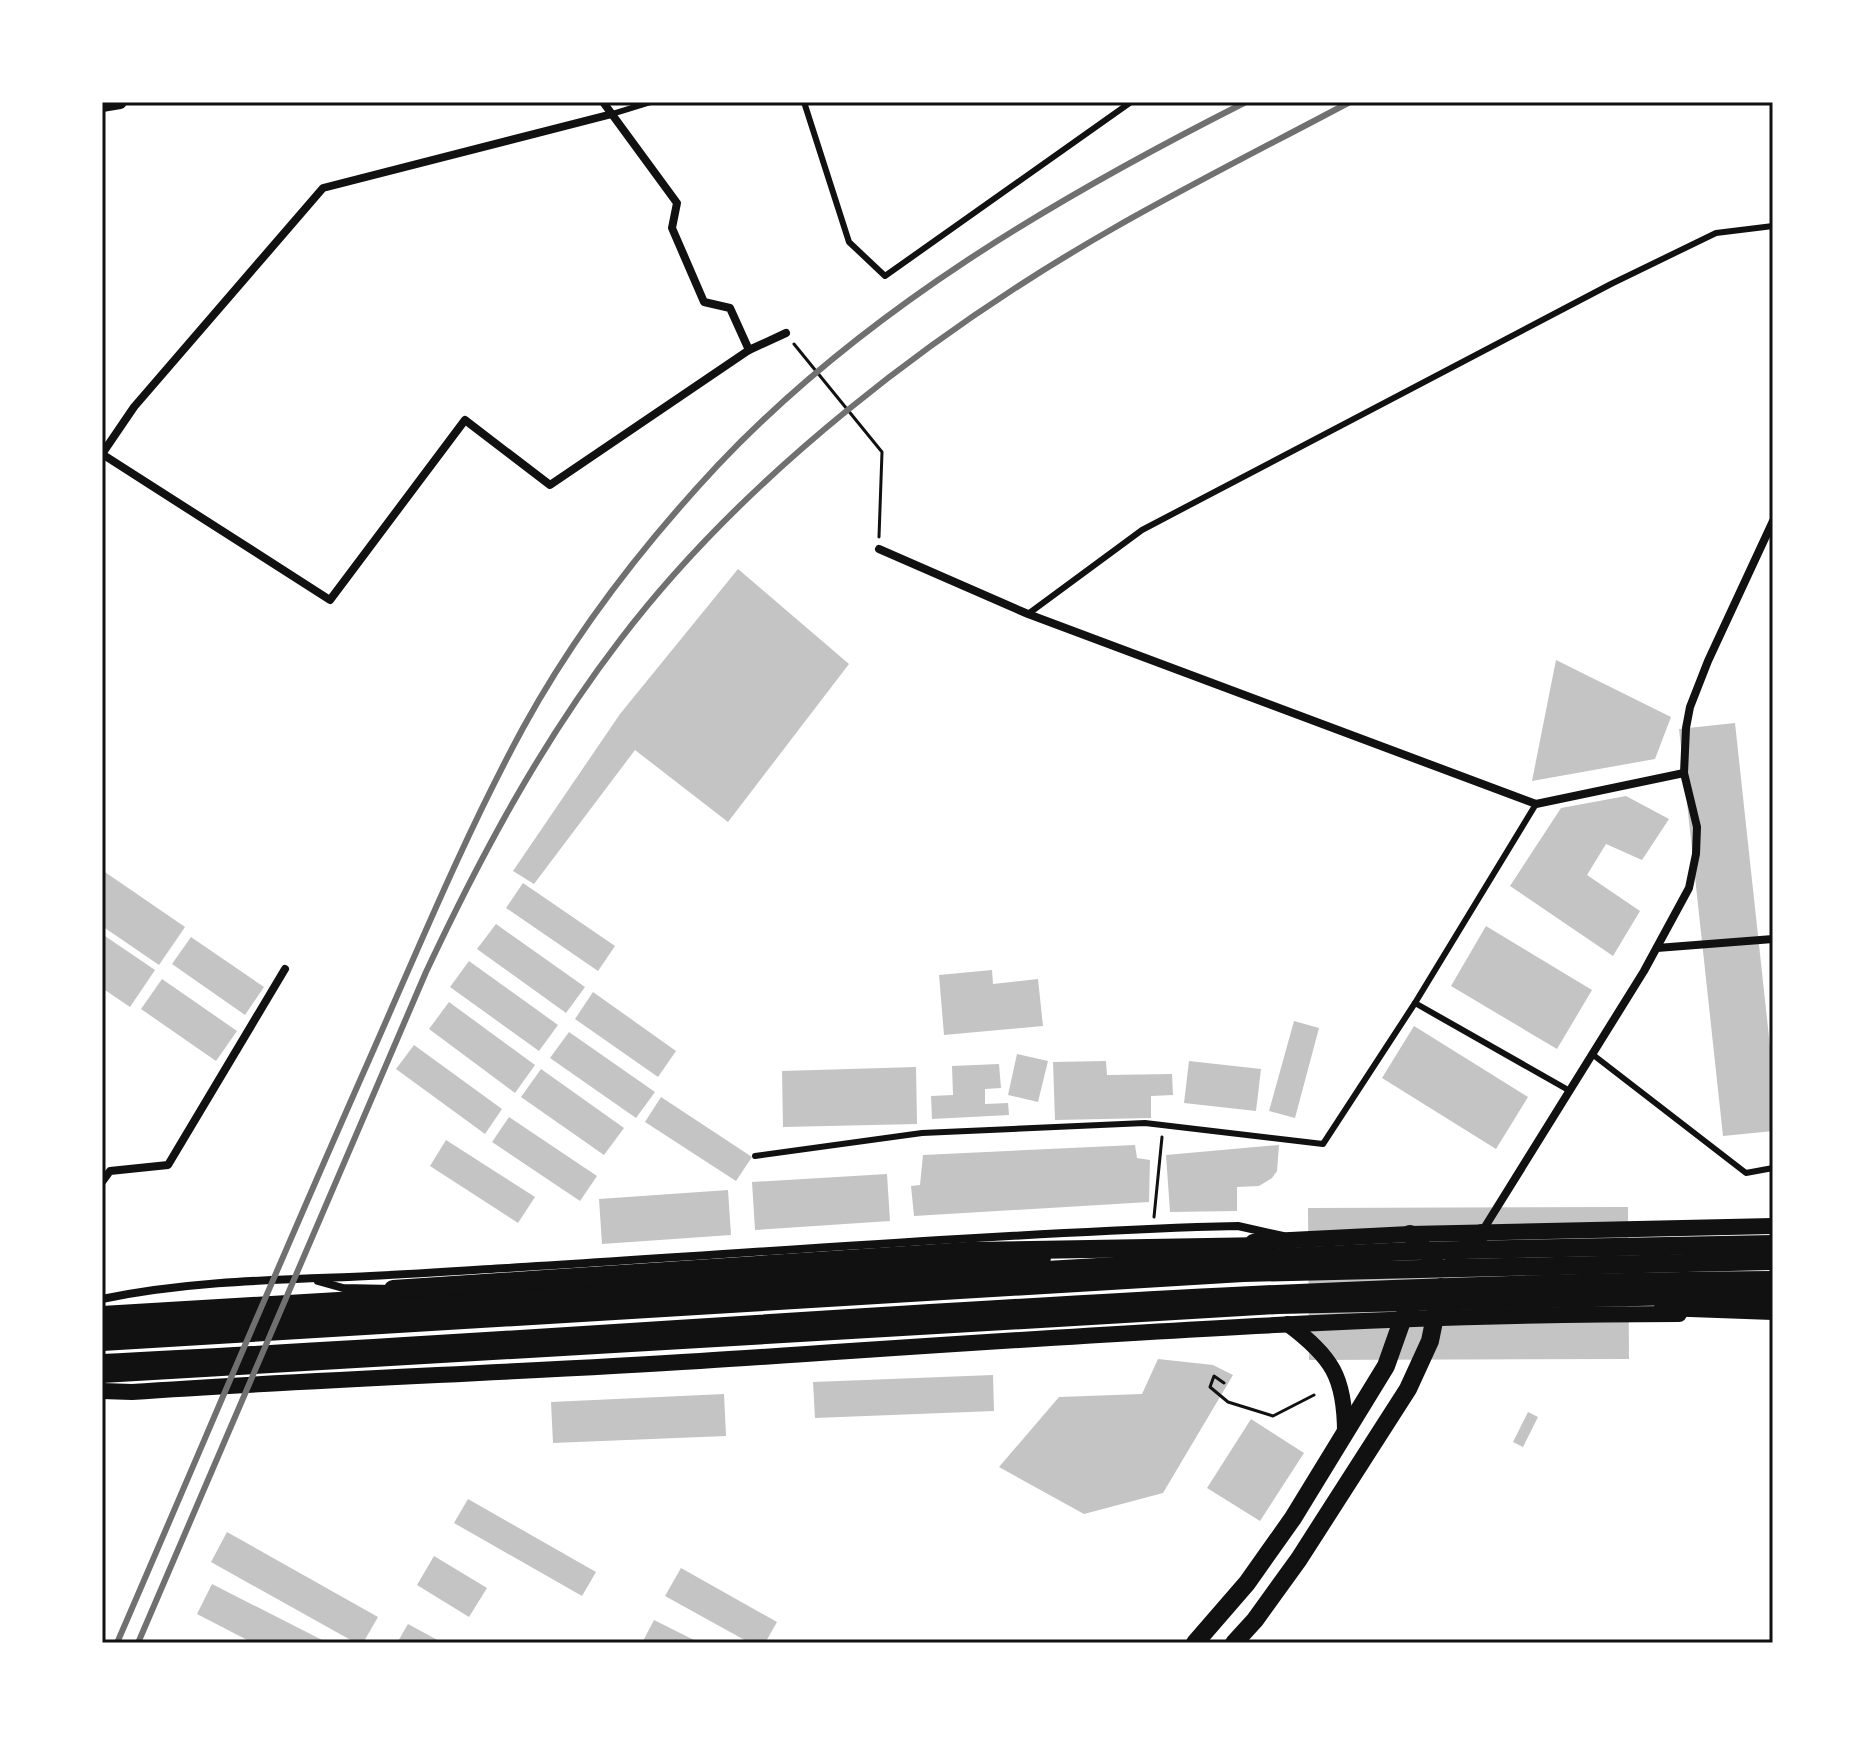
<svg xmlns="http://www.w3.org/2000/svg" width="1875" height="1745" viewBox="0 0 1875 1745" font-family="'Asap Condensed',sans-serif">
<rect width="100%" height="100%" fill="#fff"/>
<g fill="#c4c4c4">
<polygon points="738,569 849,664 728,822 635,750 534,884 513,871 620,714"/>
<polygon points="1556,660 1671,717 1655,759 1532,781"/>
<polygon points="1735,723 1773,1074 1773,1131 1723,1136 1679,729"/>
<polygon points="1626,796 1669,819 1642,860 1606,844 1587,875 1640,911 1613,956 1510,886 1561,808"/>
<polygon points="102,870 185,927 159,965 102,926"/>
<polygon points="523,883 615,946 598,971 506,908"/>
<polygon points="496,924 585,987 566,1013 477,949"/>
<polygon points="1486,926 1592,990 1557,1049 1451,986"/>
<polygon points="102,934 155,970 130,1007 102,988"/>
<polygon points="191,937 264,987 245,1015 172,964"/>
<polygon points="469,961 558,1025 539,1051 450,987"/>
<polygon points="992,970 993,984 1038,979 1043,1026 944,1035 939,975"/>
<polygon points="162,979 237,1031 216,1061 141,1009"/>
<polygon points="593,992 676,1051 658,1077 575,1019"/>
<polygon points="449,1002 535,1065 515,1093 429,1029"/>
<polygon points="1294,1021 1319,1028 1295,1118 1269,1111"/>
<polygon points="1414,1026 1528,1097 1496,1149 1382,1078"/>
<polygon points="569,1032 655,1092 636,1118 550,1058"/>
<polygon points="414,1045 502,1109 485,1134 396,1069"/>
<polygon points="1017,1054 1048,1061 1038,1102 1008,1095"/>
<polygon points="1106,1061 1107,1075 1172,1074 1173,1095 1151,1096 1151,1118 1055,1120 1053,1062"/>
<polygon points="1189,1061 1261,1069 1256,1111 1184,1103"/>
<polygon points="999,1064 1001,1088 985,1089 985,1104 1008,1103 1009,1115 932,1119 931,1096 953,1095 952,1066"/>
<polygon points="916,1067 917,1124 783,1127 782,1071"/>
<polygon points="541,1069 624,1128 604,1155 521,1097"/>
<polygon points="661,1097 752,1157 736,1181 645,1122"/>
<polygon points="509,1117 597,1176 580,1201 492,1142"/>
<polygon points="446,1140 535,1197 518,1223 430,1166"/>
<polygon points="1135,1145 1137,1158 1150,1160 1149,1202 914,1216 911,1186 920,1185 923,1155"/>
<polygon points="1279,1145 1277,1171 1272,1178 1259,1186 1237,1187 1237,1211 1170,1212 1166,1155"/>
<polygon points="887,1174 890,1221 755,1230 752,1182"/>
<polygon points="728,1190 731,1235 602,1244 599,1199"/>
<polygon points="1628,1207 1629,1359 1309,1360 1308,1208"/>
<polygon points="1158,1359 1213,1365 1233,1375 1163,1493 1084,1514 999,1467 1059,1397 1142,1394"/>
<polygon points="993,1375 994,1411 815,1418 813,1382"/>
<polygon points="724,1394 726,1436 553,1443 551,1402"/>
<polygon points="1528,1412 1538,1417 1523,1447 1513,1442"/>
<polygon points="1251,1419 1304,1453 1260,1521 1207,1488"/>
<polygon points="468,1499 596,1572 582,1596 454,1523"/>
<polygon points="227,1532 378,1617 363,1643 356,1643 211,1562"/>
<polygon points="434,1556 487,1588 469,1617 417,1585"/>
<polygon points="681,1568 777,1622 765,1643 750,1643 665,1596"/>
<polygon points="212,1584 328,1643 253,1643 197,1614"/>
<polygon points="654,1620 700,1643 642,1643"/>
<polygon points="408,1624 443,1643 397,1643"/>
</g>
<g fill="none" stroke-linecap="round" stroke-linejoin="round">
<g stroke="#111" stroke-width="3">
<polyline points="794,344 882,452 879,537"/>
<polyline points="1154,1217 1162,1137"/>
<polyline points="1224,1383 1214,1376 1210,1387 1228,1402 1273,1416 1314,1395"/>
</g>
<g stroke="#111" stroke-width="6">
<polyline points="804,102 849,242 885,276 1131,102"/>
<polyline points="612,114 651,102"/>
<polyline points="1028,614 1142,530 1611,284 1716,233 1773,226"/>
<polyline points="1415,1003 1570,1091"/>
<polyline points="1592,1054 1746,1173 1773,1168"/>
<polyline points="755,1156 922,1133 1145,1123 1323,1144 1415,1003 1536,804"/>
</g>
<g stroke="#111" stroke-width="8">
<polyline points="603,102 677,203 672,228 704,302 730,308 749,350 786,333"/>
<polyline points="102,454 330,600 465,420 550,485 749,350"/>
<polyline points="102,454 134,407 323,188 612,114"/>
<polyline points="879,549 1028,614 1536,804 1684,773"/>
<polyline points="1657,948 1773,939"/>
<polyline points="102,1182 110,1171 168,1165 285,969"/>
<polyline points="1483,1230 1644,971 1689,888 1696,854 1697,827 1684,773 1686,728 1690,707 1708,661 1773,521"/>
<polyline points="318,1281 343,1288 393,1289"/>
<path d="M102,1299C184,1282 266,1280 349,1277C402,1275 454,1271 507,1268C737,1254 966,1236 1197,1227L1238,1226L1283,1236"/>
</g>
<polyline stroke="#111" stroke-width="14" points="102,105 120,102"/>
<g stroke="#111" stroke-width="16">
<polyline points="1253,1242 1410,1234 1773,1226"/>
<polyline points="102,1314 1043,1258"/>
<path d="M1288,1324C1332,1357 1345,1377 1345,1433"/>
<path d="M102,1391L132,1392C321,1379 511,1373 700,1361C1026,1340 1352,1314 1679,1314"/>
</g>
<g stroke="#111" stroke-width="18">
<polyline points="1410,1234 1434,1260"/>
<polyline points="1454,1257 1482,1233"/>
<polyline points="102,1342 1243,1273 1773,1261"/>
<path d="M102,1363C659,1336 1215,1283 1773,1280"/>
<polyline points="1195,1643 1247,1583 1293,1518 1386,1366 1403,1318 1419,1292"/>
<polyline points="1234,1643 1255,1620 1299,1559 1408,1389 1430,1341 1441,1287"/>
</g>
<g stroke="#111" stroke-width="18">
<polyline points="393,1289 968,1251 1266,1246"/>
<polyline points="1663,1307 1773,1311"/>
<polyline points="102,1325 1235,1259 1412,1251 1773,1244"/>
<polyline points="102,1374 1278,1305 1773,1294"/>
</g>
<g stroke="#707070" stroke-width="6">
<path d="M117,1643C201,1449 283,1254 369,1060C418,949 465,835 523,728C575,633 644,544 718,465C866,309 1056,198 1246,102"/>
<path d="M138,1643L426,972C481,855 541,743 620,640C745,476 935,330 1114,228C1191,184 1271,144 1350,102"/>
</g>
</g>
<rect width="1875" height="1745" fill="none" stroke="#ffffff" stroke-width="208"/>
<rect x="104" y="104" width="1667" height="1537" fill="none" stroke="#111" stroke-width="3"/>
</svg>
